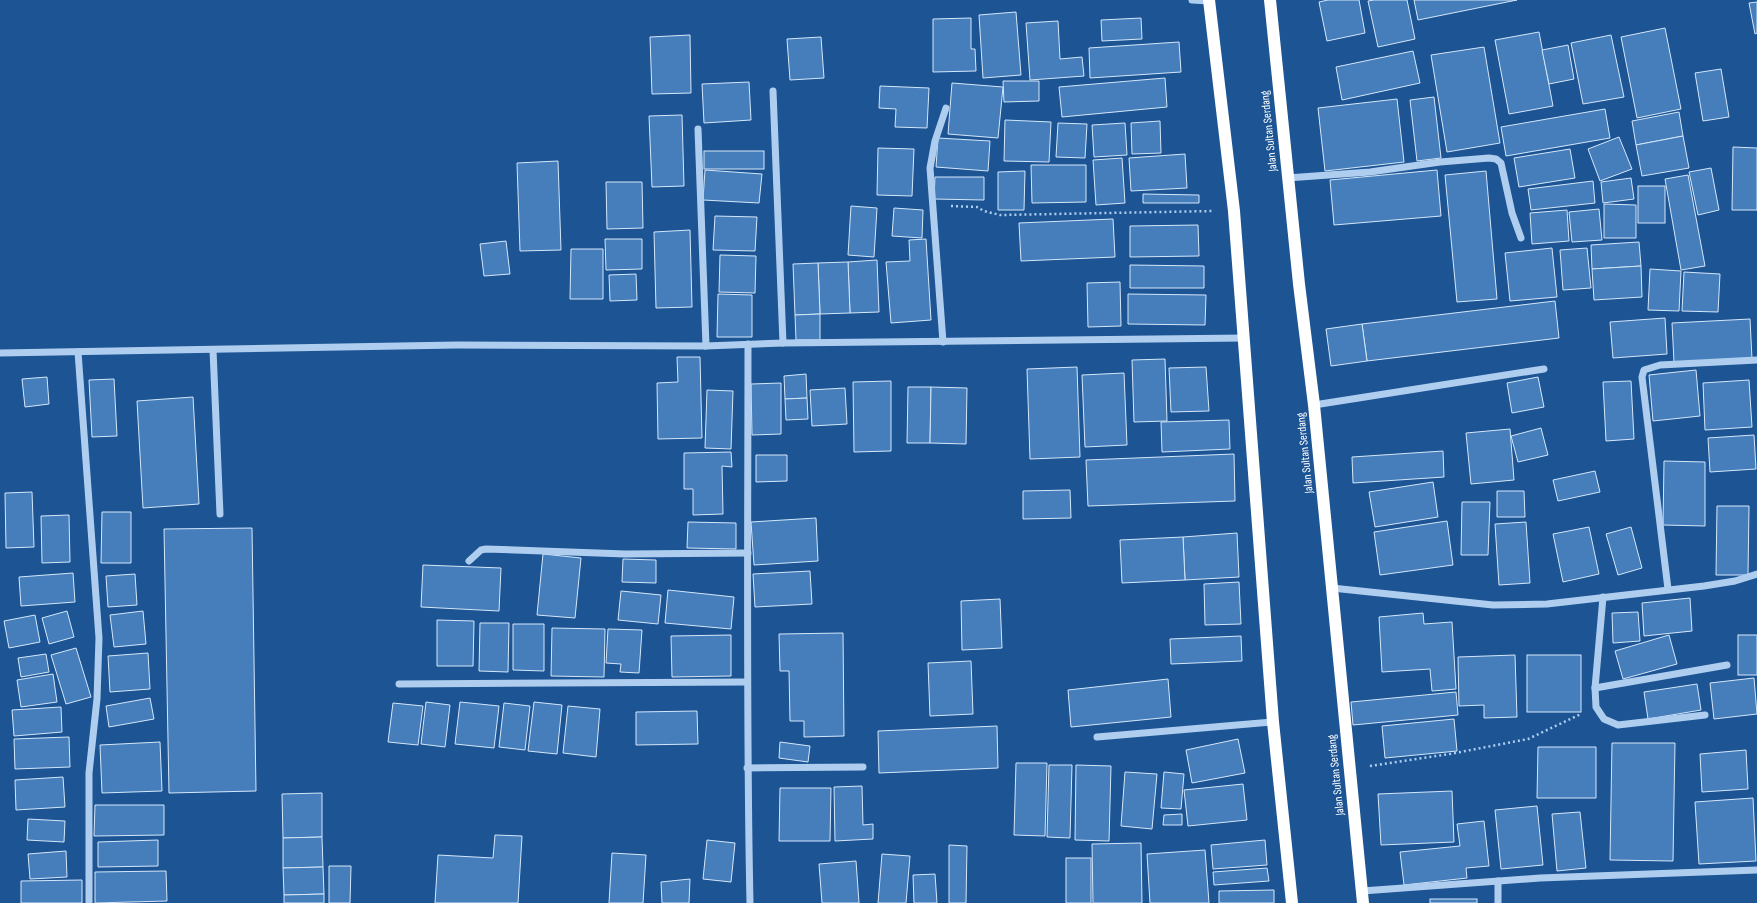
<svg xmlns="http://www.w3.org/2000/svg" width="1757" height="903" viewBox="0 0 1757 903" font-family="'Sofia Sans Condensed',sans-serif">
<rect width="100%" height="100%" fill="#1c5494"/>
<g fill="#457ebb" stroke="#d5e7fa">
<polygon points="1328,0 1359,0 1365,33 1327,41 1319,2"/>
<polygon points="1374,0 1407,0 1415,39 1378,47 1368,1"/>
<polygon points="1414,0 1517,0 1418,20"/>
<polygon points="1757,2 1757,33 1755,34 1749,3"/>
<polygon points="1016,12 1021,75 983,78 979,15"/>
<polygon points="971,18 971,49 975,49 976,71 933,72 933,19"/>
<polygon points="1141,18 1142,39 1102,41 1101,20"/>
<polygon points="1058,21 1060,59 1082,57 1084,76 1030,80 1026,23"/>
<polygon points="1665,28 1681,109 1637,118 1621,37"/>
<polygon points="1539,32 1553,106 1509,114 1495,40"/>
<polygon points="690,35 691,93 652,94 650,37"/>
<polygon points="1611,35 1624,97 1583,104 1571,43"/>
<polygon points="821,37 824,78 790,80 787,39"/>
<polygon points="1179,42 1181,72 1090,78 1089,48"/>
<polygon points="1568,45 1574,79 1549,84 1542,50"/>
<polygon points="1484,47 1500,143 1447,152 1431,55"/>
<polygon points="1413,51 1420,83 1342,100 1336,67"/>
<polygon points="1721,69 1729,117 1703,121 1695,73"/>
<polygon points="1165,78 1167,107 1062,117 1059,87"/>
<polygon points="1003,81 1039,81 1039,101 1004,102"/>
<polygon points="749,82 751,120 704,123 702,84"/>
<polygon points="952,83 1003,87 998,138 948,134"/>
<polygon points="880,86 929,88 927,128 895,127 896,109 879,108"/>
<polygon points="1434,97 1441,158 1417,161 1410,100"/>
<polygon points="1397,99 1404,162 1325,171 1318,108"/>
<polygon points="1605,109 1610,138 1506,156 1501,127"/>
<polygon points="1679,112 1683,136 1636,145 1632,121"/>
<polygon points="682,115 684,186 652,187 649,116"/>
<polygon points="1005,120 1051,122 1049,162 1004,161"/>
<polygon points="1160,121 1161,153 1132,154 1131,123"/>
<polygon points="1058,123 1087,124 1085,158 1056,157"/>
<polygon points="1125,123 1127,155 1094,157 1092,125"/>
<polygon points="1683,136 1689,168 1642,176 1636,145"/>
<polygon points="1619,137 1632,169 1600,181 1588,149"/>
<polygon points="938,138 990,141 988,171 936,167"/>
<polygon points="1733,147 1757,148 1757,210 1732,210"/>
<polygon points="878,148 914,149 912,196 877,195"/>
<polygon points="1570,149 1575,178 1519,187 1514,158"/>
<rect x="704" y="151" width="60" height="18"/>
<polygon points="1185,154 1187,188 1131,191 1129,158"/>
<polygon points="1122,158 1125,203 1096,205 1093,160"/>
<polygon points="558,161 561,250 520,251 517,163"/>
<polygon points="1031,165 1086,165 1086,202 1032,203"/>
<polygon points="1711,168 1719,210 1698,215 1689,172"/>
<polygon points="705,170 762,174 759,203 703,200"/>
<polygon points="1437,170 1441,216 1334,225 1330,180"/>
<polygon points="1025,171 1024,210 998,210 998,172"/>
<polygon points="1486,171 1497,299 1457,302 1445,175"/>
<polygon points="1688,175 1705,266 1681,270 1665,179"/>
<polygon points="935,177 984,177 984,200 934,199"/>
<polygon points="1631,178 1634,199 1603,203 1601,182"/>
<polygon points="1593,181 1595,203 1531,210 1528,189"/>
<polygon points="606,182 642,182 643,228 607,229"/>
<rect x="1638" y="186" width="27" height="37"/>
<polygon points="1143,194 1199,195 1199,203 1143,203"/>
<polygon points="1604,204 1636,205 1636,238 1604,238"/>
<polygon points="851,206 877,208 874,257 848,255"/>
<polygon points="894,208 923,210 922,238 892,236"/>
<polygon points="1599,209 1602,240 1572,242 1569,212"/>
<polygon points="1567,210 1569,241 1532,244 1530,213"/>
<polygon points="715,216 757,217 755,251 713,250"/>
<polygon points="1113,219 1115,257 1021,261 1019,223"/>
<polygon points="1198,225 1199,256 1130,257 1130,226"/>
<polygon points="690,230 692,307 656,308 654,232"/>
<polygon points="605,239 642,239 642,269 606,270"/>
<polygon points="926,239 931,320 891,323 886,262 910,261 909,240"/>
<polygon points="506,241 510,274 484,276 480,244"/>
<polygon points="1639,242 1641,266 1592,269 1591,245"/>
<polygon points="1552,248 1557,297 1510,301 1505,253"/>
<polygon points="1587,248 1591,288 1563,290 1560,250"/>
<polygon points="571,249 603,249 603,299 570,299"/>
<polygon points="720,255 756,256 755,293 719,292"/>
<polygon points="877,260 879,312 850,313 848,262"/>
<polygon points="848,262 850,313 820,314 818,263"/>
<polygon points="818,263 820,314 795,315 793,264"/>
<polygon points="1130,265 1204,266 1204,288 1130,288"/>
<polygon points="1641,266 1642,297 1594,300 1592,269"/>
<polygon points="1650,269 1681,271 1679,311 1648,310"/>
<polygon points="1684,272 1720,274 1718,312 1682,311"/>
<polygon points="636,274 637,300 610,301 609,275"/>
<polygon points="1120,282 1121,326 1088,327 1087,283"/>
<polygon points="718,294 752,295 752,337 717,337"/>
<polygon points="1128,294 1206,295 1205,325 1128,324"/>
<polygon points="1555,301 1559,338 1367,361 1362,324"/>
<polygon points="820,314 820,340 796,340 795,315"/>
<polygon points="1665,318 1667,354 1613,358 1610,322"/>
<polygon points="1750,319 1752,359 1674,362 1672,323"/>
<polygon points="1362,324 1367,361 1331,366 1326,329"/>
<polygon points="677,357 700,357 702,438 658,439 657,383 678,382"/>
<polygon points="1165,359 1167,421 1134,422 1132,360"/>
<polygon points="1077,367 1080,457 1030,459 1027,369"/>
<polygon points="1206,367 1209,411 1171,412 1169,368"/>
<polygon points="1696,370 1700,416 1653,421 1649,375"/>
<polygon points="1124,373 1127,445 1085,447 1082,375"/>
<polygon points="806,374 807,398 785,399 784,376"/>
<polygon points="47,377 49,404 25,407 22,379"/>
<polygon points="1538,377 1544,407 1512,413 1507,383"/>
<polygon points="114,379 117,436 92,437 89,380"/>
<polygon points="1749,380 1752,427 1705,430 1703,383"/>
<polygon points="891,381 891,451 854,452 853,382"/>
<polygon points="1631,381 1634,439 1606,441 1603,382"/>
<polygon points="781,383 781,434 752,435 751,384"/>
<polygon points="908,387 931,387 930,443 907,443"/>
<polygon points="931,387 967,388 966,444 930,443"/>
<polygon points="845,388 847,424 812,426 810,390"/>
<polygon points="707,390 733,391 731,449 705,448"/>
<polygon points="193,397 199,504 143,508 137,401"/>
<polygon points="807,398 808,419 786,420 785,399"/>
<polygon points="1229,420 1230,449 1162,452 1161,422"/>
<polygon points="1541,428 1548,455 1518,462 1511,436"/>
<polygon points="1510,429 1514,480 1471,484 1466,433"/>
<polygon points="1754,435 1756,469 1710,472 1708,438"/>
<polygon points="1443,451 1444,477 1353,483 1352,457"/>
<polygon points="731,452 732,467 722,466 723,514 693,515 693,489 684,489 684,453"/>
<polygon points="1234,454 1235,501 1088,506 1086,460"/>
<polygon points="756,455 787,455 787,481 756,482"/>
<polygon points="1664,461 1705,462 1705,526 1663,525"/>
<polygon points="1595,471 1600,492 1558,501 1553,480"/>
<polygon points="1433,482 1438,517 1375,527 1369,492"/>
<polygon points="1070,490 1071,518 1023,519 1023,491"/>
<polygon points="1497,491 1524,491 1525,517 1497,517"/>
<polygon points="32,492 34,547 6,548 5,493"/>
<polygon points="1462,502 1490,502 1488,555 1461,555"/>
<polygon points="1717,506 1749,506 1748,575 1716,575"/>
<polygon points="102,512 131,512 131,563 101,563"/>
<polygon points="69,515 70,562 42,563 41,516"/>
<polygon points="816,518 818,561 754,565 751,522"/>
<polygon points="1447,521 1453,565 1380,575 1374,532"/>
<polygon points="688,522 736,523 736,549 687,548"/>
<polygon points="1526,522 1530,583 1499,585 1495,524"/>
<polygon points="1589,527 1599,574 1563,582 1553,534"/>
<polygon points="1631,527 1642,568 1618,575 1606,534"/>
<polygon points="252,528 256,791 169,793 164,529"/>
<polygon points="1237,533 1239,577 1185,580 1183,537"/>
<polygon points="1183,537 1185,580 1122,583 1120,540"/>
<polygon points="543,554 581,558 575,618 537,615"/>
<polygon points="623,559 656,560 656,583 622,582"/>
<polygon points="423,565 501,568 499,611 421,607"/>
<polygon points="810,571 812,604 755,607 753,574"/>
<polygon points="73,573 75,602 21,606 19,577"/>
<polygon points="135,574 137,605 108,607 106,576"/>
<polygon points="1239,582 1241,624 1205,625 1204,584"/>
<polygon points="668,590 734,597 731,629 665,623"/>
<polygon points="621,591 661,595 658,624 618,620"/>
<polygon points="1690,598 1692,631 1644,636 1642,603"/>
<polygon points="1000,599 1002,648 962,650 961,601"/>
<polygon points="67,611 74,637 49,644 42,618"/>
<polygon points="143,611 146,644 114,647 110,615"/>
<polygon points="1638,612 1640,641 1613,643 1612,613"/>
<polygon points="1423,613 1424,624 1452,622 1456,689 1432,691 1430,669 1382,672 1379,617"/>
<polygon points="35,615 40,642 9,648 4,621"/>
<polygon points="437,620 474,621 473,666 437,666"/>
<polygon points="480,623 509,623 508,672 479,671"/>
<polygon points="513,624 544,624 544,671 513,670"/>
<polygon points="552,628 605,629 604,677 551,676"/>
<polygon points="608,629 642,630 639,673 620,672 621,664 606,663"/>
<polygon points="843,633 844,736 804,737 804,721 790,721 789,671 780,671 779,634"/>
<polygon points="731,635 731,676 672,677 671,636"/>
<polygon points="1669,635 1677,664 1623,679 1615,651"/>
<rect x="1738" y="635" width="19" height="40"/>
<polygon points="1241,636 1242,661 1171,664 1170,639"/>
<polygon points="76,648 91,697 66,704 51,655"/>
<polygon points="148,653 150,689 110,692 108,656"/>
<polygon points="46,654 49,672 21,677 18,658"/>
<polygon points="1515,655 1517,717 1484,718 1484,705 1459,706 1458,657"/>
<rect x="1527" y="655" width="54" height="57"/>
<polygon points="971,661 973,714 930,716 928,663"/>
<polygon points="53,674 57,702 21,707 17,680"/>
<polygon points="1754,678 1757,714 1714,719 1710,683"/>
<polygon points="1168,679 1171,717 1071,727 1068,690"/>
<polygon points="1697,684 1701,710 1648,719 1644,692"/>
<polygon points="1456,692 1458,715 1353,725 1351,702"/>
<polygon points="150,698 154,719 109,727 106,706"/>
<polygon points="426,702 450,705 445,747 421,744"/>
<polygon points="460,702 499,706 494,748 455,744"/>
<polygon points="534,702 562,705 557,754 528,751"/>
<polygon points="393,703 423,706 418,745 388,742"/>
<polygon points="504,703 530,706 525,750 499,747"/>
<polygon points="568,706 600,709 596,757 563,753"/>
<polygon points="61,707 62,732 14,736 12,710"/>
<polygon points="697,711 698,744 636,745 636,712"/>
<polygon points="1454,719 1457,751 1385,758 1382,726"/>
<polygon points="997,726 998,768 879,773 878,731"/>
<polygon points="69,737 70,767 15,769 14,739"/>
<polygon points="1238,739 1245,773 1192,783 1186,750"/>
<polygon points="160,742 162,791 102,793 100,745"/>
<polygon points="780,742 810,746 808,762 779,758"/>
<polygon points="1612,743 1675,743 1673,861 1610,860"/>
<polygon points="1538,747 1596,747 1596,798 1537,798"/>
<polygon points="1746,750 1748,789 1702,792 1700,754"/>
<polygon points="1016,763 1047,763 1045,836 1014,835"/>
<polygon points="1049,765 1072,765 1070,838 1047,837"/>
<polygon points="1076,765 1111,766 1109,841 1075,840"/>
<polygon points="1125,772 1157,774 1152,829 1121,826"/>
<polygon points="1164,772 1184,774 1181,809 1161,808"/>
<polygon points="63,777 65,807 16,810 15,780"/>
<polygon points="1243,784 1247,820 1188,826 1184,790"/>
<polygon points="862,786 863,825 873,824 873,839 835,841 834,787"/>
<polygon points="780,788 831,788 830,841 779,841"/>
<polygon points="1452,791 1454,842 1381,845 1378,794"/>
<polygon points="322,793 322,837 283,838 282,794"/>
<polygon points="1753,798 1756,861 1699,864 1695,802"/>
<polygon points="95,805 164,805 164,835 94,836"/>
<polygon points="1537,806 1543,865 1501,869 1495,810"/>
<polygon points="1580,812 1586,868 1557,871 1552,814"/>
<polygon points="1182,814 1182,825 1163,825 1164,815"/>
<polygon points="28,819 65,821 64,842 27,840"/>
<polygon points="1484,821 1489,866 1466,868 1467,878 1404,885 1400,852 1460,846 1457,824"/>
<polygon points="495,835 522,836 518,903 435,903 438,855 493,858"/>
<polygon points="322,837 323,867 283,868 283,838"/>
<polygon points="158,840 158,866 98,867 98,842"/>
<polygon points="707,840 735,843 731,882 703,879"/>
<polygon points="1265,840 1267,865 1213,869 1211,845"/>
<polygon points="1141,843 1142,903 1093,903 1092,844"/>
<polygon points="949,845 967,846 966,903 949,903"/>
<polygon points="1205,850 1209,903 1150,903 1147,854"/>
<polygon points="66,851 67,877 30,879 28,854"/>
<polygon points="612,853 646,855 643,903 609,903"/>
<polygon points="882,854 910,856 906,903 878,903"/>
<rect x="1066" y="858" width="25" height="45"/>
<polygon points="856,861 859,903 822,903 819,864"/>
<polygon points="329,866 351,866 350,903 329,903"/>
<polygon points="323,867 324,894 284,895 283,868"/>
<polygon points="1267,868 1269,881 1214,885 1213,872"/>
<polygon points="166,871 167,901 95,903 95,872"/>
<polygon points="935,874 937,903 914,903 913,875"/>
<polygon points="690,879 689,903 662,903 661,882"/>
<polygon points="82,880 82,903 21,903 21,881"/>
<polygon points="1274,890 1274,903 1219,903 1219,891"/>
<polygon points="324,894 324,903 284,903 284,895"/>
<rect x="1430" y="899" width="47" height="4"/>
</g>
<g fill="none" stroke-linecap="round" stroke-linejoin="round">
<g stroke="#afceef" stroke-width="2.5" stroke-dasharray="2 3" stroke-linecap="butt">
<polyline points="951,206 977,207 984,211 1000,215 1214,211"/>
<polyline points="1370,766 1450,754 1528,739 1581,714"/>
</g>
<g stroke="#afceef" stroke-width="7">
<polyline points="1192,0 1209,1"/>
<polyline points="773,91 783,343"/>
<polyline points="698,129 706,346"/>
<polyline points="1287,178 1370,172 1440,162 1489,158 1496,159 1501,163 1512,213 1521,238"/>
<polyline points="943,342 930,168 935,141 946,108"/>
<path d="M748,344C748,530 746,717 750,903"/>
<polyline points="213,350 220,514"/>
<polyline points="78,352 99,638 97,699 89,773 89,903"/>
<polyline points="0,353 457,345 706,346 783,343 1245,338"/>
<polyline points="1314,405 1544,369"/>
<polyline points="469,561 481,550 486,549 625,554 748,553"/>
<polyline points="1332,588 1493,605 1547,604 1704,586 1735,581 1757,574"/>
<polyline points="1668,589 1642,377 1644,370 1660,365 1757,360"/>
<polyline points="1603,597 1595,688 1596,707 1604,719 1618,725 1705,715"/>
<polyline points="399,684 746,682"/>
<polyline points="1595,688 1727,665"/>
<polyline points="1097,737 1273,722"/>
<polyline points="747,768 863,767"/>
<polyline points="1498,881 1498,903"/>
<polyline points="1362,891 1540,878 1757,870"/>
</g>
<g stroke="#fff" stroke-width="12">
<polyline points="1209,0 1234,211 1273,722 1292,903"/>
<polyline points="1270,0 1299,284 1314,405 1363,903"/>
</g>
</g>
<g text-anchor="middle" dominant-baseline="central" stroke-width="3" stroke-linejoin="round" paint-order="stroke">
<g font-size="12" fill="#fff" stroke="#1c5494">
<text transform="translate(1269 131) rotate(-96)">Jalan Sultan Serdang</text>
<text transform="translate(1305 453) rotate(-96)">Jalan Sultan Serdang</text>
<text transform="translate(1336 775) rotate(-96)">Jalan Sultan Serdang</text>
</g>
</g>
</svg>
